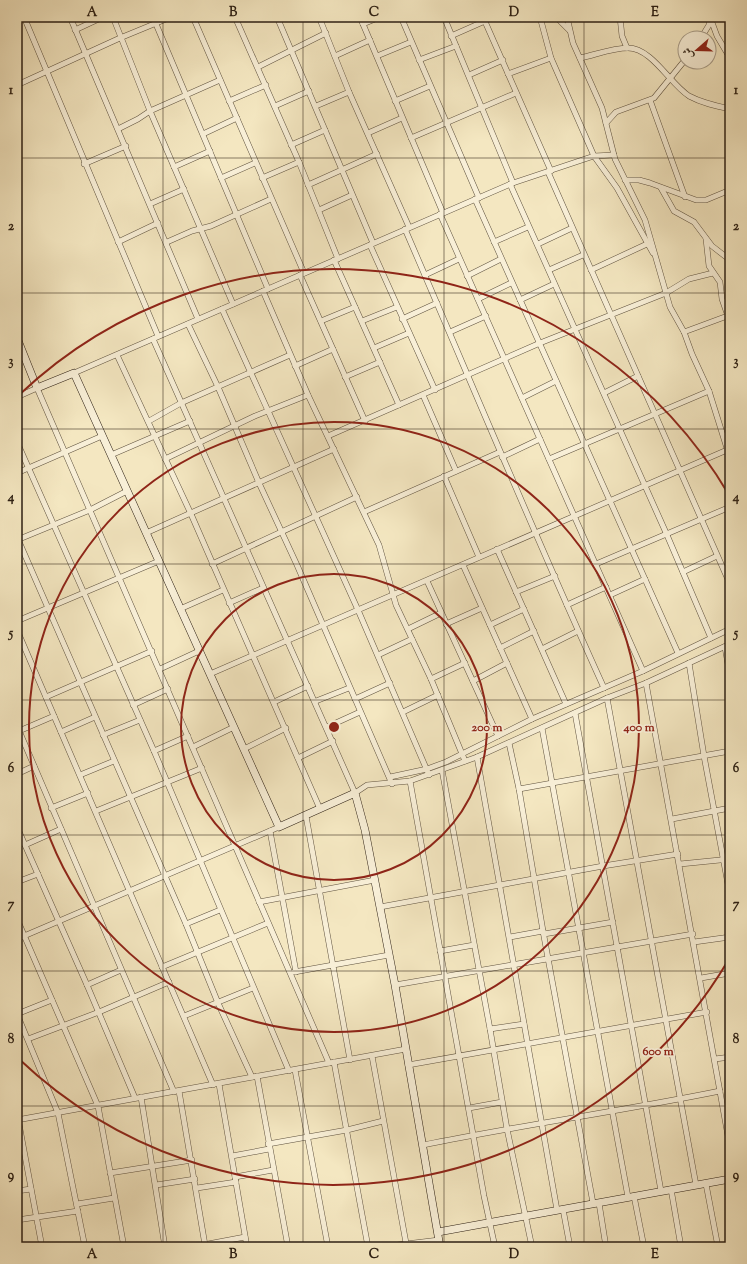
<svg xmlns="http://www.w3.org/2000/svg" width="747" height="1264" viewBox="0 0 747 1264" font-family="'Sorts Mill Goudy',Amiri,serif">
<rect width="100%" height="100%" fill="#f4e7c1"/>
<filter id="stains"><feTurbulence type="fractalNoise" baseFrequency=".005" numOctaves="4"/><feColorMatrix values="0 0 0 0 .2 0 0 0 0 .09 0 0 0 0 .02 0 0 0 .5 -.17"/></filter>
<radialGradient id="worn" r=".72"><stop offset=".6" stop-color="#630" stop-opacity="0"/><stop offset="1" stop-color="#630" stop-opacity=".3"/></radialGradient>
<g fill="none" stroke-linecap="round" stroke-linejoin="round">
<g stroke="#5f523f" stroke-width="6">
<g id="street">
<polyline points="24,17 158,336"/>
<polyline points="70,17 198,319"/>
<polyline points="113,17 150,111 233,304"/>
<polyline points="193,17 304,273"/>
<polyline points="235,17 299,162 338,259"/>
<polyline points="277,17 373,243"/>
<polyline points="319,17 349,92 409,227"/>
<polyline points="360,17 443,213"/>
<polyline points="401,17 479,198"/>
<polyline points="444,17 513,183"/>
<polyline points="483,17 551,171"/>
<polyline points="540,17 551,58 594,156 617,188 653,253"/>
<polyline points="556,17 569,30"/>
<polyline points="567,17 573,43 602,108 615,159 645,220 670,307 684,332 692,354 709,391 730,458"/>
<polyline points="620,17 622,36 627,48"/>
<polyline points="710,17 717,36 730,58"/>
<polyline points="156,24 268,289"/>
<polyline points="363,24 380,17"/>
<polyline points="75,30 103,17"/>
<polyline points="451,36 485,21"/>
<polyline points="701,38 709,25 710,20"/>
<polyline points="335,56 370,40"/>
<polyline points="377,56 411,42"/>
<path d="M580,58C595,55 612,48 628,48C652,48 670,84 689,96C702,103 716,106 730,109"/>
<polyline points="419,60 456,46"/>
<polyline points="258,67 326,33"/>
<polyline points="508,74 551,58"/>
<polyline points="469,75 503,60"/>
<polyline points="17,85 120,38 171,17"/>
<polyline points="650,100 685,197"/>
<polyline points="229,101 266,85"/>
<polyline points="395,101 430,86"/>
<polyline points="275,106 309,91"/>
<polyline points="316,106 349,92"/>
<polyline points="606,123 616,112 654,98 685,60"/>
<polyline points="118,129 138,119 150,111 220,80"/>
<polyline points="368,133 402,118"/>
<polyline points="203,134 237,118"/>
<polyline points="411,138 516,93"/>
<polyline points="291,145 325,130"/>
<polyline points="84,164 126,146"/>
<polyline points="174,167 210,151"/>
<polyline points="548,172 730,584"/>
<polyline points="221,178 255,163"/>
<polyline points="262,178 299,162"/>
<polyline points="625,180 639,180 650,183 696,200 706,200 730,190"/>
<polyline points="510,184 667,535 711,638"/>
<polyline points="308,185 377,154"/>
<polyline points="661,188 674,211 694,222 712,246 730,260"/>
<polyline points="475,199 678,653"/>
<polyline points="150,204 184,189"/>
<polyline points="319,210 352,195"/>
<polyline points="440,214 643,671"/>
<path d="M405,229C471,382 535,536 604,688"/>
<polyline points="706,239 709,266 720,282 722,299 730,322"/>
<polyline points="118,242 158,223"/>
<polyline points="167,242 192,231 211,226 271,199"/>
<polyline points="494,242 528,227"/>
<polyline points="538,244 572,228"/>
<polyline points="370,245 435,390"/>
<polyline points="334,260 399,405"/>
<polyline points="549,270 583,255"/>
<polyline points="591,270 647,244"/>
<polyline points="300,275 365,421"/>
<polyline points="425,275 459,259"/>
<polyline points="467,276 501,259"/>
<polyline points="263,291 308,395 379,545 396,605 431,679 465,761"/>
<polyline points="478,299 511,283"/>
<polyline points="520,300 554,284"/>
<polyline points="222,309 358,610 429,775"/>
<polyline points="402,319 437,303"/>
<polyline points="321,321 355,307"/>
<polyline points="362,321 397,307"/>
<polyline points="188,324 218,387 259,483 297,565 392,784"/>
<polyline points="450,332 486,316"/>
<polyline points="684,332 730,315"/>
<polyline points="153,339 355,793 367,785 410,781 477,757 607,698 646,683 730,644"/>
<polyline points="374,348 409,333"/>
<polyline points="117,355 191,514 320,809"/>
<polyline points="295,366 333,349"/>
<polyline points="74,373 513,183 594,156 614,155"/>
<polyline points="345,377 380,362"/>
<polyline points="604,393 638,376"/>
<polyline points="423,395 456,471"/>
<polyline points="17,397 37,388 329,1063"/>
<polyline points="522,398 556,381"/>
<polyline points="149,421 181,403 290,355"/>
<polyline points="328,436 540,343 666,293 689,279 713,273"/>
<polyline points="17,442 154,751 289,1071"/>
<polyline points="111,455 190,421"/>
<polyline points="502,457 540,439"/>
<polyline points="165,459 255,416 308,395"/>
<polyline points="549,459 709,391"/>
<polyline points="17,473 102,436"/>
<polyline points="444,476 479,557"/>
<polyline points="364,512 500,452"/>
<polyline points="146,533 334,449"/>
<polyline points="17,537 186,924 218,1003 252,1077"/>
<polyline points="17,540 90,510 127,491"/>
<polyline points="497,549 566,704"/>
<polyline points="212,564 357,497"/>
<polyline points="596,564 730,507"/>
<polyline points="463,565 532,719"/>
<polyline points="683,572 717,556"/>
<polyline points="427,581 498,736"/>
<polyline points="516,592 555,576"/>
<polyline points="610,595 645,579"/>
<polyline points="229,603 263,588"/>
<polyline points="567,605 606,587"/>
<polyline points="180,609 223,590"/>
<polyline points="17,621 159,561"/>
<polyline points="446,624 482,608"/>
<polyline points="490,625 524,609"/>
<polyline points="408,629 441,613"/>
<polyline points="17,630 213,1085"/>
<polyline points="725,647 730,676"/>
<polyline points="500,648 534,631"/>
<polyline points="542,649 578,631"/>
<polyline points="378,655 412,639"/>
<polyline points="689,663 704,756 730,895"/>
<polyline points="160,669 199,651"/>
<polyline points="210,674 727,450"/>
<polyline points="431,679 465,663"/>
<polyline points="473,681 507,663"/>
<polyline points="646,683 730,1147"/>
<polyline points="46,697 152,651"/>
<polyline points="607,698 696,1185"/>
<polyline points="355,699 390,683"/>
<polyline points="316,701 349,688"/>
<polyline points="274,702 308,686"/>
<polyline points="133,705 168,689"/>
<polyline points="403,712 438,695"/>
<polyline points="575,713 661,1191"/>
<polyline points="17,726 174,1092"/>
<polyline points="327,727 360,712"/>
<polyline points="542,728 628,1197"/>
<polyline points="19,731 54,716"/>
<polyline points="61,732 95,717"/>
<polyline points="103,735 140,720"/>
<polyline points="509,743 519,789 543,931 593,1203"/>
<polyline points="193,747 234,727"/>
<polyline points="244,749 286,728"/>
<polyline points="154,751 188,736"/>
<polyline points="477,757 557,1210"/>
<polyline points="298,758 333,741"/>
<polyline points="442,770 490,1029 507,1129 532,1247"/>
<polyline points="17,774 34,766"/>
<polyline points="80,775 114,761"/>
<polyline points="390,777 427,769 446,762 532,719 643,671 730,629"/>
<polyline points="410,781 484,1196 495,1247"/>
<polyline points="519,789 730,751"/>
<polyline points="51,808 88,793"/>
<polyline points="96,811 202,768"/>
<polyline points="306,816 350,1060"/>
<polyline points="672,819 730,808"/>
<polyline points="17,827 87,985 135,1098"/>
<polyline points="270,831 296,972"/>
<polyline points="25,845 61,829"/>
<polyline points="680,864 730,859"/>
<polyline points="17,882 38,874"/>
<polyline points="259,902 375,880"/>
<polyline points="380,907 603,866 678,854"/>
<polyline points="17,919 98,1106 124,1247"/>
<polyline points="186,924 220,910"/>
<polyline points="544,934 613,922"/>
<polyline points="510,937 543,931"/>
<polyline points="17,939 279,827"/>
<polyline points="694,942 730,937"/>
<polyline points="440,951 474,945"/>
<polyline points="162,967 268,923"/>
<polyline points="294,972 389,955"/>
<polyline points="701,978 730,973"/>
<polyline points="87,985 121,970"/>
<polyline points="395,985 693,934"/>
<polyline points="17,1014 58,1113 85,1247"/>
<polyline points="17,1014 52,1000"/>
<polyline points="184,1016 253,988"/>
<polyline points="490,1029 524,1024"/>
<polyline points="28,1039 99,1012 169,982"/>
<polyline points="372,1056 406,1243"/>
<polyline points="715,1059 730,1057"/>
<polyline points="334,1062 368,1247"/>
<polyline points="408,1065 707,1012"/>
<polyline points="295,1070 328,1247"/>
<polyline points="257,1076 288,1247"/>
<polyline points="219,1084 247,1247"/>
<polyline points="179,1091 205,1245"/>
<polyline points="141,1097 165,1247"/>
<polyline points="469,1108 502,1102"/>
<polyline points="17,1113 42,1247"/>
<polyline points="17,1120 406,1049"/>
<polyline points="268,1144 347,1130 383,1121"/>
<path d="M423,1145C522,1125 622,1111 720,1091"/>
<polyline points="232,1156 269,1149"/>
<polyline points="110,1173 192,1160"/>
<polyline points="235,1177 273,1170"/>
<polyline points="706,1184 718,1247"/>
<polyline points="156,1185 195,1179"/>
<polyline points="197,1188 236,1182"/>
<polyline points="671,1189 681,1247"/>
<polyline points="17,1191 31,1189"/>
<polyline points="634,1196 644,1247"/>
<polyline points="599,1203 606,1247"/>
<polyline points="77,1204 114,1198"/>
<polyline points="563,1209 570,1247"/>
<polyline points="17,1220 78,1211"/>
<polyline points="192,1247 245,1237"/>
<polyline points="381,1247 439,1240"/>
<polyline points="729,1247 730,1247"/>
</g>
</g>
<g stroke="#2d2014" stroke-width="8">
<g id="secondary">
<polyline points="17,338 37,388 74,373 279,827 355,793 365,830 395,985 440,1247"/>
<polyline points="438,1232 730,1179"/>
</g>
</g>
<use href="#street" stroke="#f8efd7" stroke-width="5"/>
<use href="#secondary" stroke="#f8efd7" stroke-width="7"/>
</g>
<path fill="none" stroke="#2d2014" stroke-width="1" stroke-opacity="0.55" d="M163,17V1247M303,17V1247M444,17V1247M584,17V1247M17,158H730M17,293H730M17,429H730M17,564H730M17,700H730M17,835H730M17,971H730M17,1106H730"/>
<g fill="none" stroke="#8f2418" stroke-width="2">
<circle cx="334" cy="727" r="153"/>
<circle cx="334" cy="727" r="305"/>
<path d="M729 959A458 458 0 0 1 19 1059M19 395A458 458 0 0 1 729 495"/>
</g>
<circle cx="334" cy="727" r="6" fill="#8f2418" stroke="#f8efd7" stroke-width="2"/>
<g font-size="12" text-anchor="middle" font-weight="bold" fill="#8f2418" stroke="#f8efd7" stroke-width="3.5" stroke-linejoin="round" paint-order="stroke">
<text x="487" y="731">200 m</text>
<text x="639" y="731">400 m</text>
<text x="658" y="1055">600 m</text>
</g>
<rect width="747" height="1264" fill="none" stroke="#f4e7c1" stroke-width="44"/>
<g transform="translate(697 50) rotate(250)"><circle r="19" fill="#f8efd7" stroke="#a79c89"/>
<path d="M0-3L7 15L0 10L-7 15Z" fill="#8f2418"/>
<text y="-6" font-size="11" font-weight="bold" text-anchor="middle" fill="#2d2014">ش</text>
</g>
<rect x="22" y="22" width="703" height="1220" fill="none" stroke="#2d2014" stroke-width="1.5"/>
<g font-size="13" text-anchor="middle" font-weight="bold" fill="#2d2014">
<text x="92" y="16">A</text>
<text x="233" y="16">B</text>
<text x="374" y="16">C</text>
<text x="514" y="16">D</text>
<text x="655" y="16">E</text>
<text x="11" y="94">1</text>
<text x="736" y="94">1</text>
<text x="11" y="230">2</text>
<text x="736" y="230">2</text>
<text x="11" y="365">3</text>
<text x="736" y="365">3</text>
<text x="11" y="501">4</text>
<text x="736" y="501">4</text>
<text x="11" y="637">5</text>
<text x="736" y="637">5</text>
<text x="11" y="772">6</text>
<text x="736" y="772">6</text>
<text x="11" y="908">7</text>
<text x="736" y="908">7</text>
<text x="11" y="1043">8</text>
<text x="736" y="1043">8</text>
<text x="11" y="1179">9</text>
<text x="736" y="1179">9</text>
<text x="92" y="1258">A</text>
<text x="233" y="1258">B</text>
<text x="374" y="1258">C</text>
<text x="514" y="1258">D</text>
<text x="655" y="1258">E</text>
</g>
<rect width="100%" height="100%" filter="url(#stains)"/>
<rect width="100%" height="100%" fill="url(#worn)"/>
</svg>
